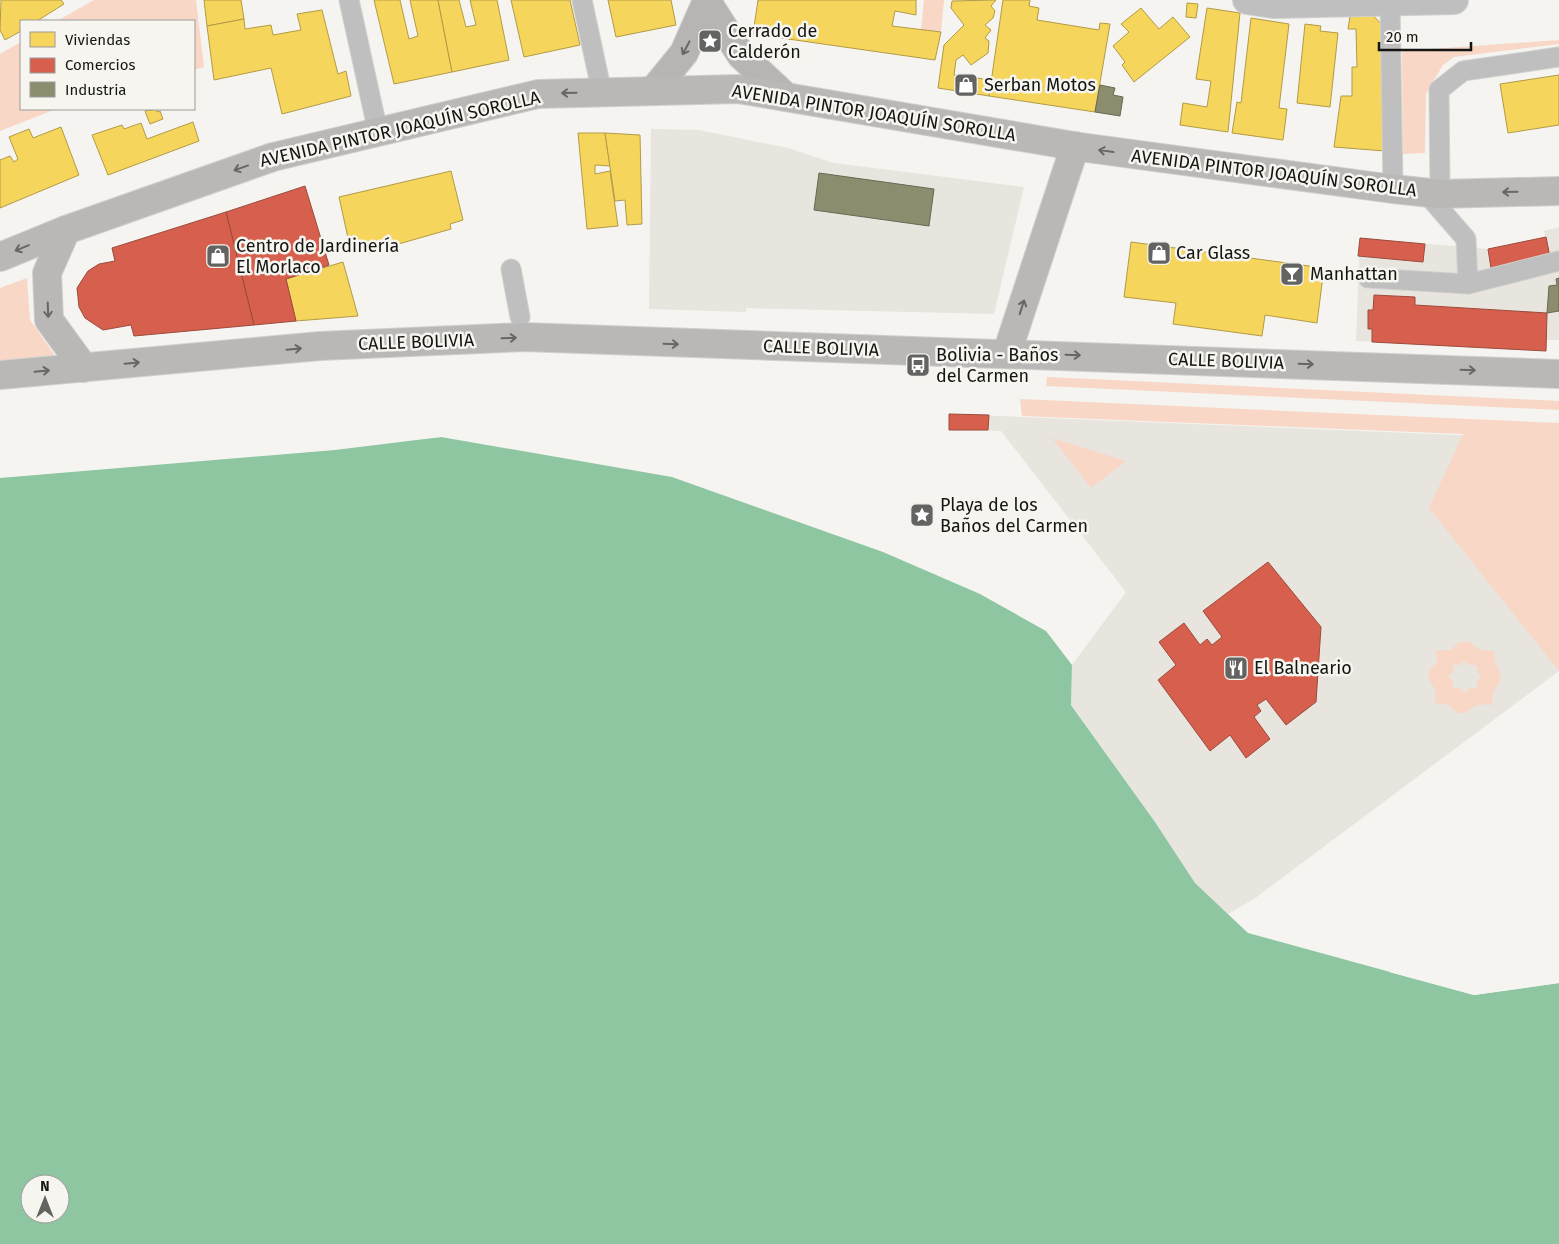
<svg xmlns="http://www.w3.org/2000/svg" width="1559" height="1244" viewBox="0 0 1559 1244" font-family="'Fira Sans',sans-serif">
<rect width="100%" height="100%" fill="#f5f4f1"/>
<g fill="#e7e5dd">
<polygon points="651,129 699,130 788,148 834,163 1024,187 994,314 746,308 746,312 649,309"/>
<polygon points="1559,227 1559,340 1547,340 1546,351 1356,341 1360,238 1488,249 1546,238 1544,231"/>
<polygon points="949,414 1559,439 1559,671 1254,899 1228,914 1195,883 1155,822 1071,704 1072,665 1126,592 1001,431 949,430"/>
</g>
<g fill="#f8d7c7" fill-rule="evenodd">
<polygon points="94,0 196,0 204,67 194,70 194,21 57,21"/>
<polygon points="924,0 944,0 941,32 921,30"/>
<polygon points="1559,40 1559,44 1454,57 1443,65 1426,94 1425,153 1403,154 1402,51"/>
<polygon points="21,42 21,109 56,109 0,131 0,54"/>
<polygon points="27,278 30,320 56,357 0,361 0,288"/>
<polygon points="1047,377 1559,401 1559,410 1046,386"/>
<polygon points="1020,399 1559,423 1559,671 1429,508 1463,434 1022,416"/>
<polygon points="1052,438 1126,461 1091,488"/>
<path d="M1468,641L1480,650L1494,651C1494,666 1500,667 1501,680L1493,692L1492,705C1488,705 1483,704 1479,705C1463,710 1466,722 1447,704L1435,703C1435,700 1436,694 1435,691C1431,679 1421,674 1437,663L1436,650H1451L1458,643ZM1464,661L1469,665H1477V672L1481,677L1477,682V688H1470L1465,693L1460,688H1453V681L1448,677L1453,672V665H1460Z"/>
</g>
<path fill="#8fc6a2" fill-rule="evenodd" d="M441,437L672,477L883,552L980,594L1046,631L1072,665L1071,705L1155,822L1195,883L1248,933L1474,995L1559,983V1244H0V478L335,450ZM30,1184H60V1214H30Z"/>
<g fill="#f5f4f1">
<polygon points="444,435 441,437 345,446 441,435"/>
<polygon points="299,450 0,477 0,475"/>
<polygon points="1392,971 1474,993 1559,981 1559,983 1474,995 1389,972"/>
</g>
<g fill="#f6d55c" stroke="#b29b46">
<polygon points="1,0 61,0 64,4 37,21 21,21 21,31 5,40 0,30"/>
<polygon points="204,0 241,0 244,19 207,26"/>
<polygon points="374,0 400,0 409,39 418,36 410,0 438,0 452,72 394,84"/>
<polygon points="438,0 459,0 466,27 476,25 470,0 497,0 509,60 452,72"/>
<polygon points="511,0 570,0 580,45 524,57"/>
<polygon points="608,0 671,0 676,25 616,37"/>
<polygon points="758,0 916,0 916,15 895,11 892,26 941,32 935,60 753,34"/>
<polygon points="996,0 991,6 995,11 993,18 985,25 991,30 985,38 989,41 988,53 971,65 963,55 956,60 954,75 991,80 989,96 938,88 944,45 964,25 951,8 952,1"/>
<polygon points="1003,0 1030,0 1029,6 1039,8 1037,20 1099,30 1100,23 1110,24 1095,112 989,96"/>
<polygon points="1187,3 1198,4 1196,18 1186,17"/>
<polygon points="1141,8 1159,29 1173,17 1190,37 1134,82 1122,65 1125,62 1113,46 1129,32 1121,24"/>
<polygon points="1207,8 1240,13 1228,132 1180,125 1183,103 1207,107 1211,81 1196,79"/>
<polygon points="322,10 338,74 346,71 351,96 282,114 271,68 214,80 207,26 244,19 245,29 271,25 273,35 301,30 297,14"/>
<polygon points="1351,10 1371,13 1382,25 1385,151 1334,147 1341,96 1352,96 1352,67 1357,67 1356,29 1348,29"/>
<polygon points="1251,18 1289,24 1279,108 1287,109 1283,140 1232,133 1237,102 1241,103"/>
<polygon points="1305,24 1321,26 1320,31 1338,33 1330,107 1297,103"/>
<polygon points="1559,75 1559,125 1508,133 1500,84"/>
<polygon points="156,109 157,112 160,111 163,119 150,124 145,111"/>
<polygon points="193,122 199,141 108,175 92,135 122,125 124,129 141,123 147,139"/>
<polygon points="61,127 79,175 0,208 0,160 10,156 14,162 18,159 9,137 29,129 33,138"/>
<polygon points="578,133 605,133 610,166 595,165 595,174 610,171 618,226 587,229"/>
<polygon points="605,133 640,135 642,224 627,225 625,200 615,201"/>
<polygon points="451,171 463,220 450,224 451,229 388,247 388,244 364,250 363,244 350,247 339,197"/>
<polygon points="1131,242 1324,268 1317,323 1265,315 1262,336 1173,324 1176,303 1124,297"/>
<polygon points="343,262 358,316 296,321 286,279"/>
</g>
<g fill="#d6604d" stroke="#9c4a3c">
<polygon points="305,186 329,265 286,279 296,321 254,325 226,212"/>
<polygon points="226,212 254,325 134,336 131,325 103,330 85,318 79,307 77,288 88,271 99,264 115,261 112,248"/>
<polygon points="1546,237 1550,257 1491,268 1488,249"/>
<polygon points="1360,238 1425,244 1423,262 1358,256"/>
<polygon points="1374,295 1415,297 1415,305 1547,313 1546,351 1372,342 1372,329 1368,329 1368,310 1373,310"/>
<polygon points="949,414 989,415 988,430 949,430"/>
<polygon points="1268,562 1321,627 1316,702 1286,725 1266,699 1257,705 1261,711 1254,717 1270,739 1246,758 1230,735 1210,751 1158,680 1176,665 1159,642 1184,623 1200,645 1207,639 1212,645 1222,637 1203,611"/>
</g>
<g fill="#8c8c6e" stroke="#686853">
<polygon points="1100,85 1115,88 1113,95 1123,97 1120,116 1095,112"/>
<polygon points="819,173 934,189 929,226 814,210"/>
<polygon points="1559,278 1559,311 1547,313 1549,286 1557,285 1556,279"/>
</g>
<g fill="none" stroke-linecap="round" stroke-linejoin="round">
<g stroke="#d0d0ce" stroke-width="21">
<g id="service">
<polyline points="349,0 378,132"/>
<polyline points="582,0 602,93"/>
<polyline points="1390,3 1393,189"/>
<polyline points="1426,193 1466,239 1468,284"/>
<polyline points="1440,194 1439,90 1463,71 1559,57"/>
<polyline points="511,269 520,317"/>
<polyline points="1368,278 1468,284 1559,261"/>
</g>
</g>
<g stroke="#d0d0ce" stroke-width="30">
<polyline id="minor" points="1247,0 1273,4 1454,0"/>
</g>
<g stroke="#d0d0ce" stroke-width="30">
<g id="secondary">
<polyline points="706,0 741,55 786,97"/>
<polyline points="653,91 684,53 706,3"/>
</g>
</g>
<g stroke="#d0d0ce" stroke-width="30">
<g id="primary">
<polyline points="66,230 47,273 49,320 84,368"/>
<polyline points="0,257 66,230 273,157 538,94 738,89 1080,147 1393,189 1440,194 1559,191"/>
<polyline points="1007,353 1075,146"/>
<polyline points="0,375 320,346 524,337 1559,374"/>
</g>
</g>
<use href="#service" stroke="#c0bfbf" stroke-width="19"/>
<use href="#minor" stroke="#c0bfbf" stroke-width="28"/>
<use href="#secondary" stroke="#b6b5b4" stroke-width="28"/>
<use href="#primary" stroke="#b9b8b7" stroke-width="28"/>
</g>
<defs><path id="oneway-shaft" d="M-6 0H5M1.5-3L5.5 0L1.5 3" fill="none" stroke-width="1.6" stroke-linecap="round" stroke-linejoin="round" transform="scale(1.25)"/></defs>
<use stroke="#666564" href="#oneway-shaft" transform="translate(686 48) rotate(118)"/>
<g stroke="#676665">
<use href="#oneway-shaft" transform="translate(569 93) rotate(179)"/>
<use href="#oneway-shaft" transform="translate(1106 151) rotate(-172)"/>
<use href="#oneway-shaft" transform="translate(241 168) rotate(160)"/>
<use href="#oneway-shaft" transform="translate(1510 192) rotate(179)"/>
<use href="#oneway-shaft" transform="translate(22 248) rotate(158)"/>
<use href="#oneway-shaft" transform="translate(1022 307) rotate(-72)"/>
<use href="#oneway-shaft" transform="translate(48 310) rotate(88)"/>
<use href="#oneway-shaft" transform="translate(509 338) rotate(-2)"/>
<use href="#oneway-shaft" transform="translate(671 344) rotate(2)"/>
<use href="#oneway-shaft" transform="translate(294 349) rotate(-5)"/>
<use href="#oneway-shaft" transform="translate(1073 355) rotate(2)"/>
<use href="#oneway-shaft" transform="translate(132 363) rotate(-5)"/>
<use href="#oneway-shaft" transform="translate(1306 364) rotate(2)"/>
<use href="#oneway-shaft" transform="translate(1468 370) rotate(2)"/>
<use href="#oneway-shaft" transform="translate(42 371) rotate(-5)"/>
</g>
<defs>
<g id="sight-square" transform="scale(1.25)"><rect x="-9" y="-9" width="18" height="18" rx="4" fill="#636361" stroke="#f6f5f0"/><path d="M0-6L1.8-2.2L6-1.7L2.9 1.2L3.7 5.4L0 3.3L-3.7 5.4L-2.9 1.2L-6-1.7L-1.8-2.2Z" fill="#fff"/></g>
<g id="shop-square" transform="scale(1.25)"><rect x="-9" y="-9" width="18" height="18" rx="4" fill="#636361" stroke="#f6f5f0"/><path d="M-5-2.5h2.3a2.7 3.5 0 0 1 5.4 0H5L5.5 6h-11ZM-1.5-2.5h3a1.5 2.3 0 0 0-3 0Z" fill="#fff"/></g>
<g id="bar-square" transform="scale(1.25)"><rect x="-9" y="-9" width="18" height="18" rx="4" fill="#636361" stroke="#f6f5f0"/><path d="M-6-5H6L.8 .8V4.5H3.5V6h-7V4.5H-.8V.8Z" fill="#fff"/></g>
<g id="bus-square" transform="scale(1.25)"><rect x="-9" y="-9" width="18" height="18" rx="4" fill="#636361" stroke="#f6f5f0"/><path d="M-5-6H5V4H4V6H2V4H-2V6H-4V4H-5ZM-3.5-4V0h7V-4ZM-3.5 1.2v1.5H-2V1.2ZM2 1.2v1.5H3.5V1.2Z" fill="#fff"/></g>
<g id="restaurant-square" transform="scale(1.25)"><rect x="-9" y="-9" width="18" height="18" rx="4" fill="#636361" stroke="#f6f5f0"/><path d="M-5-6h1v4h1v-4h1v4h1v-4h1v5L-1.5 .5V6h-2V.5L-5-1ZM5-6V6H3V1.5H1.5Q1.5-4 5-6Z" fill="#fff"/></g>
</defs>
<g fill-rule="evenodd">
<use href="#sight-square" x="710" y="41"/>
<use href="#shop-square" x="966" y="85"/>
<use href="#shop-square" x="1159" y="253"/>
<use href="#shop-square" x="218" y="256"/>
<use href="#bar-square" x="1292" y="274"/>
<use href="#bus-square" x="918" y="365"/>
<use href="#sight-square" x="922" y="515"/>
<use href="#restaurant-square" x="1236" y="668"/>
</g>
<g text-anchor="middle" dominant-baseline="central" stroke-width="5" stroke-linejoin="round" paint-order="stroke">
<g font-size="18" fill="#151513" stroke="#f6f5f0" text-anchor="start">
<text x="728" y="31">Cerrado de<tspan x="728" dy="21">Calderón</tspan></text>
<text x="984" y="85">Serban Motos</text>
<text x="236" y="246">Centro de Jardinería<tspan x="236" dy="21">El Morlaco</tspan></text>
<text x="1176" y="253">Car Glass</text>
<text x="1310" y="274">Manhattan</text>
<text x="936" y="355">Bolivia - Baños<tspan x="936" dy="21">del Carmen</tspan></text>
<text x="940" y="505">Playa de los<tspan x="940" dy="21">Baños del Carmen</tspan></text>
<text x="1254" y="668">El Balneario</text>
</g>
<g font-size="18" fill="#151513" stroke="#f6f5f0">
<text transform="translate(874 113) rotate(9)">AVENIDA PINTOR JOAQUÍN SOROLLA</text>
<text transform="translate(400 129) rotate(-13)">AVENIDA PINTOR JOAQUÍN SOROLLA</text>
<text transform="translate(1274 173) rotate(7)">AVENIDA PINTOR JOAQUÍN SOROLLA</text>
<text transform="translate(416 342) rotate(-2)">CALLE BOLIVIA</text>
<text transform="translate(821 348) rotate(2)">CALLE BOLIVIA</text>
<text transform="translate(1226 361) rotate(2)">CALLE BOLIVIA</text>
</g>
</g>
<rect x="20" y="20" width="175" height="90" fill="#f6f5f0" stroke="#9c9b98"/>
<rect x="30" y="32" width="25" height="15" fill="#f6d55c" stroke="#9c9b98"/>
<text x="65" y="45" font-size="15" fill="#151513">Viviendas</text>
<rect x="30" y="58" width="25" height="15" fill="#d6604d" stroke="#9c9b98"/>
<text x="65" y="70" font-size="15" fill="#151513">Comercios</text>
<rect x="30" y="82" width="25" height="15" fill="#8c8c6e" stroke="#9c9b98"/>
<text x="65" y="95" font-size="15" fill="#151513">Industria</text>
<g transform="translate(45 1199)"><circle r="24" fill="#f6f5f0" stroke="#9c9b98"/>
<path d="M0-4L9 19L0 12L-9 19Z" fill="#636361"/>
<text y="-8" font-size="14" font-weight="bold" text-anchor="middle" fill="#151513">N</text>
</g>
<path d="M1379 42v8h92v-8" fill="none" stroke="#151513" stroke-width="2.5"/>
<text x="1386" y="42" font-size="15" fill="#151513" stroke="#f6f5f0" stroke-width="4" paint-order="stroke">20 m</text>
</svg>
